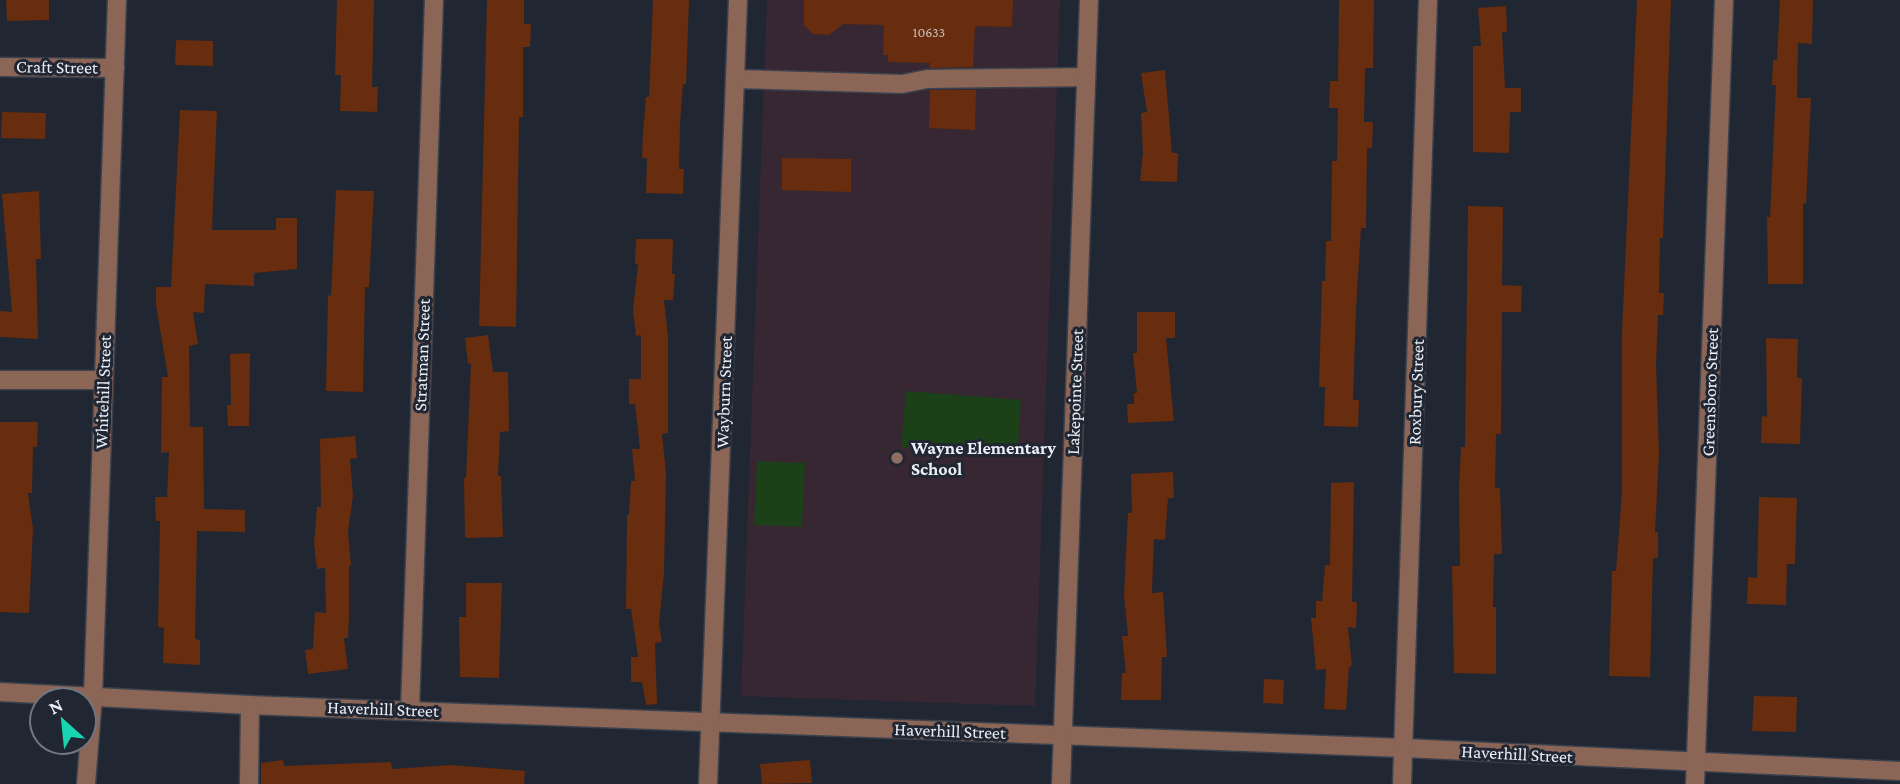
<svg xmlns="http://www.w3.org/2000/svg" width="1900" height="784" viewBox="0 0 1900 784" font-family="'Crimson Pro',serif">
<rect width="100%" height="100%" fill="#202632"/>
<polygon fill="#372732" points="767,0 1060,0 1035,706 741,696"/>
<g fill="#1c4017">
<polygon points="906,391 1021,400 1017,456 901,447"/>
<polygon points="757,461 805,463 802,527 754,525"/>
</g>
<g fill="#682c0e">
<polygon points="6,0 49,0 49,20 7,21"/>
<polygon points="337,0 374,0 372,87 378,87 377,112 340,111 341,75 335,75"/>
<polygon points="487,0 524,0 524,24 531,24 530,47 523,47 523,117 519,117 516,327 479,326"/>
<polygon points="653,0 689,0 686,84 683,84 680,123 679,169 684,169 683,194 646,193 647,158 642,158 643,133 646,97 649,97"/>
<polygon points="804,0 1013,0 1012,27 975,26 973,67 930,68 930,63 888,62 888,55 883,55 884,25 843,24 829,35 813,34 804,25"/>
<polygon points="1339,0 1374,0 1373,68 1365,68 1364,122 1373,122 1372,148 1367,148 1366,228 1361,228 1356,309 1353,400 1359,400 1358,427 1324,426 1325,387 1319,387 1322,281 1325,281 1326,241 1331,241 1332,161 1337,161 1338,108 1329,108 1330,81 1338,81"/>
<polygon points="1637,0 1671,0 1663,238 1660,238 1659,293 1664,293 1663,315 1658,315 1656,364 1659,454 1655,532 1658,532 1658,558 1653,558 1650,677 1609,676 1612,571 1616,571 1622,493 1622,333"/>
<polygon points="1780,0 1813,0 1812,44 1798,43 1797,98 1811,98 1806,204 1803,203 1803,284 1768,284 1767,217 1770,217 1776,85 1772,85 1773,60 1777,60"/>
<polygon points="1506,6 1507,32 1502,32 1505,88 1521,88 1521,112 1510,112 1509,153 1473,152 1473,46 1481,46 1478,8"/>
<polygon points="176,40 213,41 213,66 175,65"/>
<polygon points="1165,70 1172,153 1178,153 1177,182 1140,181 1143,152 1141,113 1147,112 1141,73"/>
<polygon points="930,90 976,90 975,130 929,128"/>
<polygon points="180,110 217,111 212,230 276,230 276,218 297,218 297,269 254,273 254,286 205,284 204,313 193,312 198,344 189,346 190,427 203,427 204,509 245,510 245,532 197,531 195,639 200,640 200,665 163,663 164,628 158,627 160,521 156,521 155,497 167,497 169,452 161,453 162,377 168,377 156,305 156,287 171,287"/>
<polygon points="2,112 46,113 45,139 1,138"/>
<polygon points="782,158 851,159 851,192 782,190"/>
<polygon points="336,190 374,191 369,287 365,287 363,392 326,391 328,295 331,296"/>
<polygon points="39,191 41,259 36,259 38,339 0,337 0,311 12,312 2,194"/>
<polygon points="1468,206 1503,207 1502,285 1522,286 1521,312 1502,312 1501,434 1496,434 1495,488 1500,488 1502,554 1494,554 1493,607 1496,607 1496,674 1454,673 1452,566 1460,566 1459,487 1461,447 1465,447"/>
<polygon points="636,239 673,239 672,274 675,274 673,300 664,300 668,336 668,433 662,434 666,473 664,573 659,624 662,642 655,643 657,704 646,705 642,682 631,682 631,657 638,657 631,609 626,609 627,514 629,515 631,481 635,481 632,449 640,449 635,404 629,404 629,379 641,379 641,335 636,336 633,310 638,264 635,264"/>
<polygon points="1137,312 1175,312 1175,338 1166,338 1174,421 1128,423 1127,404 1134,404 1134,393 1137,393 1133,353 1137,353"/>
<polygon points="488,335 493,372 508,372 509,431 500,432 498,476 501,476 503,537 465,538 464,478 466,478 471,363 468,364 465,338"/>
<polygon points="1766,338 1798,339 1797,378 1802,378 1800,444 1761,443 1762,416 1767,417"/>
<polygon points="250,353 249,426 228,426 227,405 231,405 230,354"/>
<polygon points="0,422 38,422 37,447 33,447 32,493 28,493 33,529 29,613 0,612"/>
<polygon points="355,436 357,458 350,459 353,496 348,532 351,565 349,566 349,617 348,638 344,638 348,669 308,674 305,650 313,649 315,612 326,613 325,568 317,569 314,544 317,507 321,507 320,439"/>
<polygon points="1173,472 1174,498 1168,498 1165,540 1154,539 1152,593 1163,592 1167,657 1162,657 1161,700 1121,700 1122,673 1126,673 1122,636 1128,636 1124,595 1128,513 1132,513 1131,474"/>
<polygon points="1354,482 1352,602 1357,602 1356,628 1348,627 1352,666 1349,667 1346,710 1324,709 1326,669 1316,670 1311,618 1316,618 1316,601 1322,601 1325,565 1330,565 1331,483"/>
<polygon points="1759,497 1797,498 1795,564 1787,564 1786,605 1747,604 1748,577 1757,578"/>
<polygon points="466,583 502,583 499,678 460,677 459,617 466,617"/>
<polygon points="1264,679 1284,680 1283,704 1263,703"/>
<polygon points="1754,696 1797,697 1796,732 1752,731"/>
<polygon points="283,760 284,766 391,762 392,769 451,765 525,771 524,784 261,784 261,763"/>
<polygon points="810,760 812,783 762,784 760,764"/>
</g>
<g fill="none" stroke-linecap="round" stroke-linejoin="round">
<g stroke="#3c424d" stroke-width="21">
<g id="minor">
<polyline points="0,67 115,68"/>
<polyline points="735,79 902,84 927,79 1086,77"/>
<polyline points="0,380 103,380"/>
<polyline points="0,692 250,705 1404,748 1900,771"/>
<polyline points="410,710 434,0"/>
<polyline points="86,784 93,696 117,0"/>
<polyline points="249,784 250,705"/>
<polyline points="708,784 738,0"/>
<polyline points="1061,784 1089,0"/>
<polyline points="1402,784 1428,0"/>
<polyline points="1695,784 1724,0"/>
</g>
</g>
<use href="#minor" stroke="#8b6556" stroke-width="18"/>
</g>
<circle fill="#8d6e63" stroke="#202632" stroke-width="2.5" cx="897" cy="458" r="7"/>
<g text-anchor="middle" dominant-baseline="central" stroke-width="6" stroke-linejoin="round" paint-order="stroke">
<g font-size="14" fill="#cabebc">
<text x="929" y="32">10633</text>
</g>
<g font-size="18" fill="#eaeef6" stroke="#202632">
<text transform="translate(57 67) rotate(1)">Craft Street</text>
<text transform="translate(422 355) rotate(-88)">Stratman Street</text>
<text transform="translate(103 392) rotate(-88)">Whitehill Street</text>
<text transform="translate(724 392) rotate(-88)">Wayburn Street</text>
<text transform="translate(1075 392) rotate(-88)">Lakepointe Street</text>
<text transform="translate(1416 392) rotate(-88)">Roxbury Street</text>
<text transform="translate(1710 392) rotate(-88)">Greensboro Street</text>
<text transform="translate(383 709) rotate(2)">Haverhill Street</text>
<text transform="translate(950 731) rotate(2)">Haverhill Street</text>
<text transform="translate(1517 754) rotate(3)">Haverhill Street</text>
</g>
<g font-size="18" font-weight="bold" fill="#eaeef6" stroke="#202632" text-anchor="start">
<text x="911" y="448">Wayne Elementary<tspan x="911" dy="21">School</tspan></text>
</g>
</g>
<g transform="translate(63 721) rotate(333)"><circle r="33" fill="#202632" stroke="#717680" stroke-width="2"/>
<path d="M0-5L12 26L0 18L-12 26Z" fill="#18d5b2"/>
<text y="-10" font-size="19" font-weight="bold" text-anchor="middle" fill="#eaeef6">N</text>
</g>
</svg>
